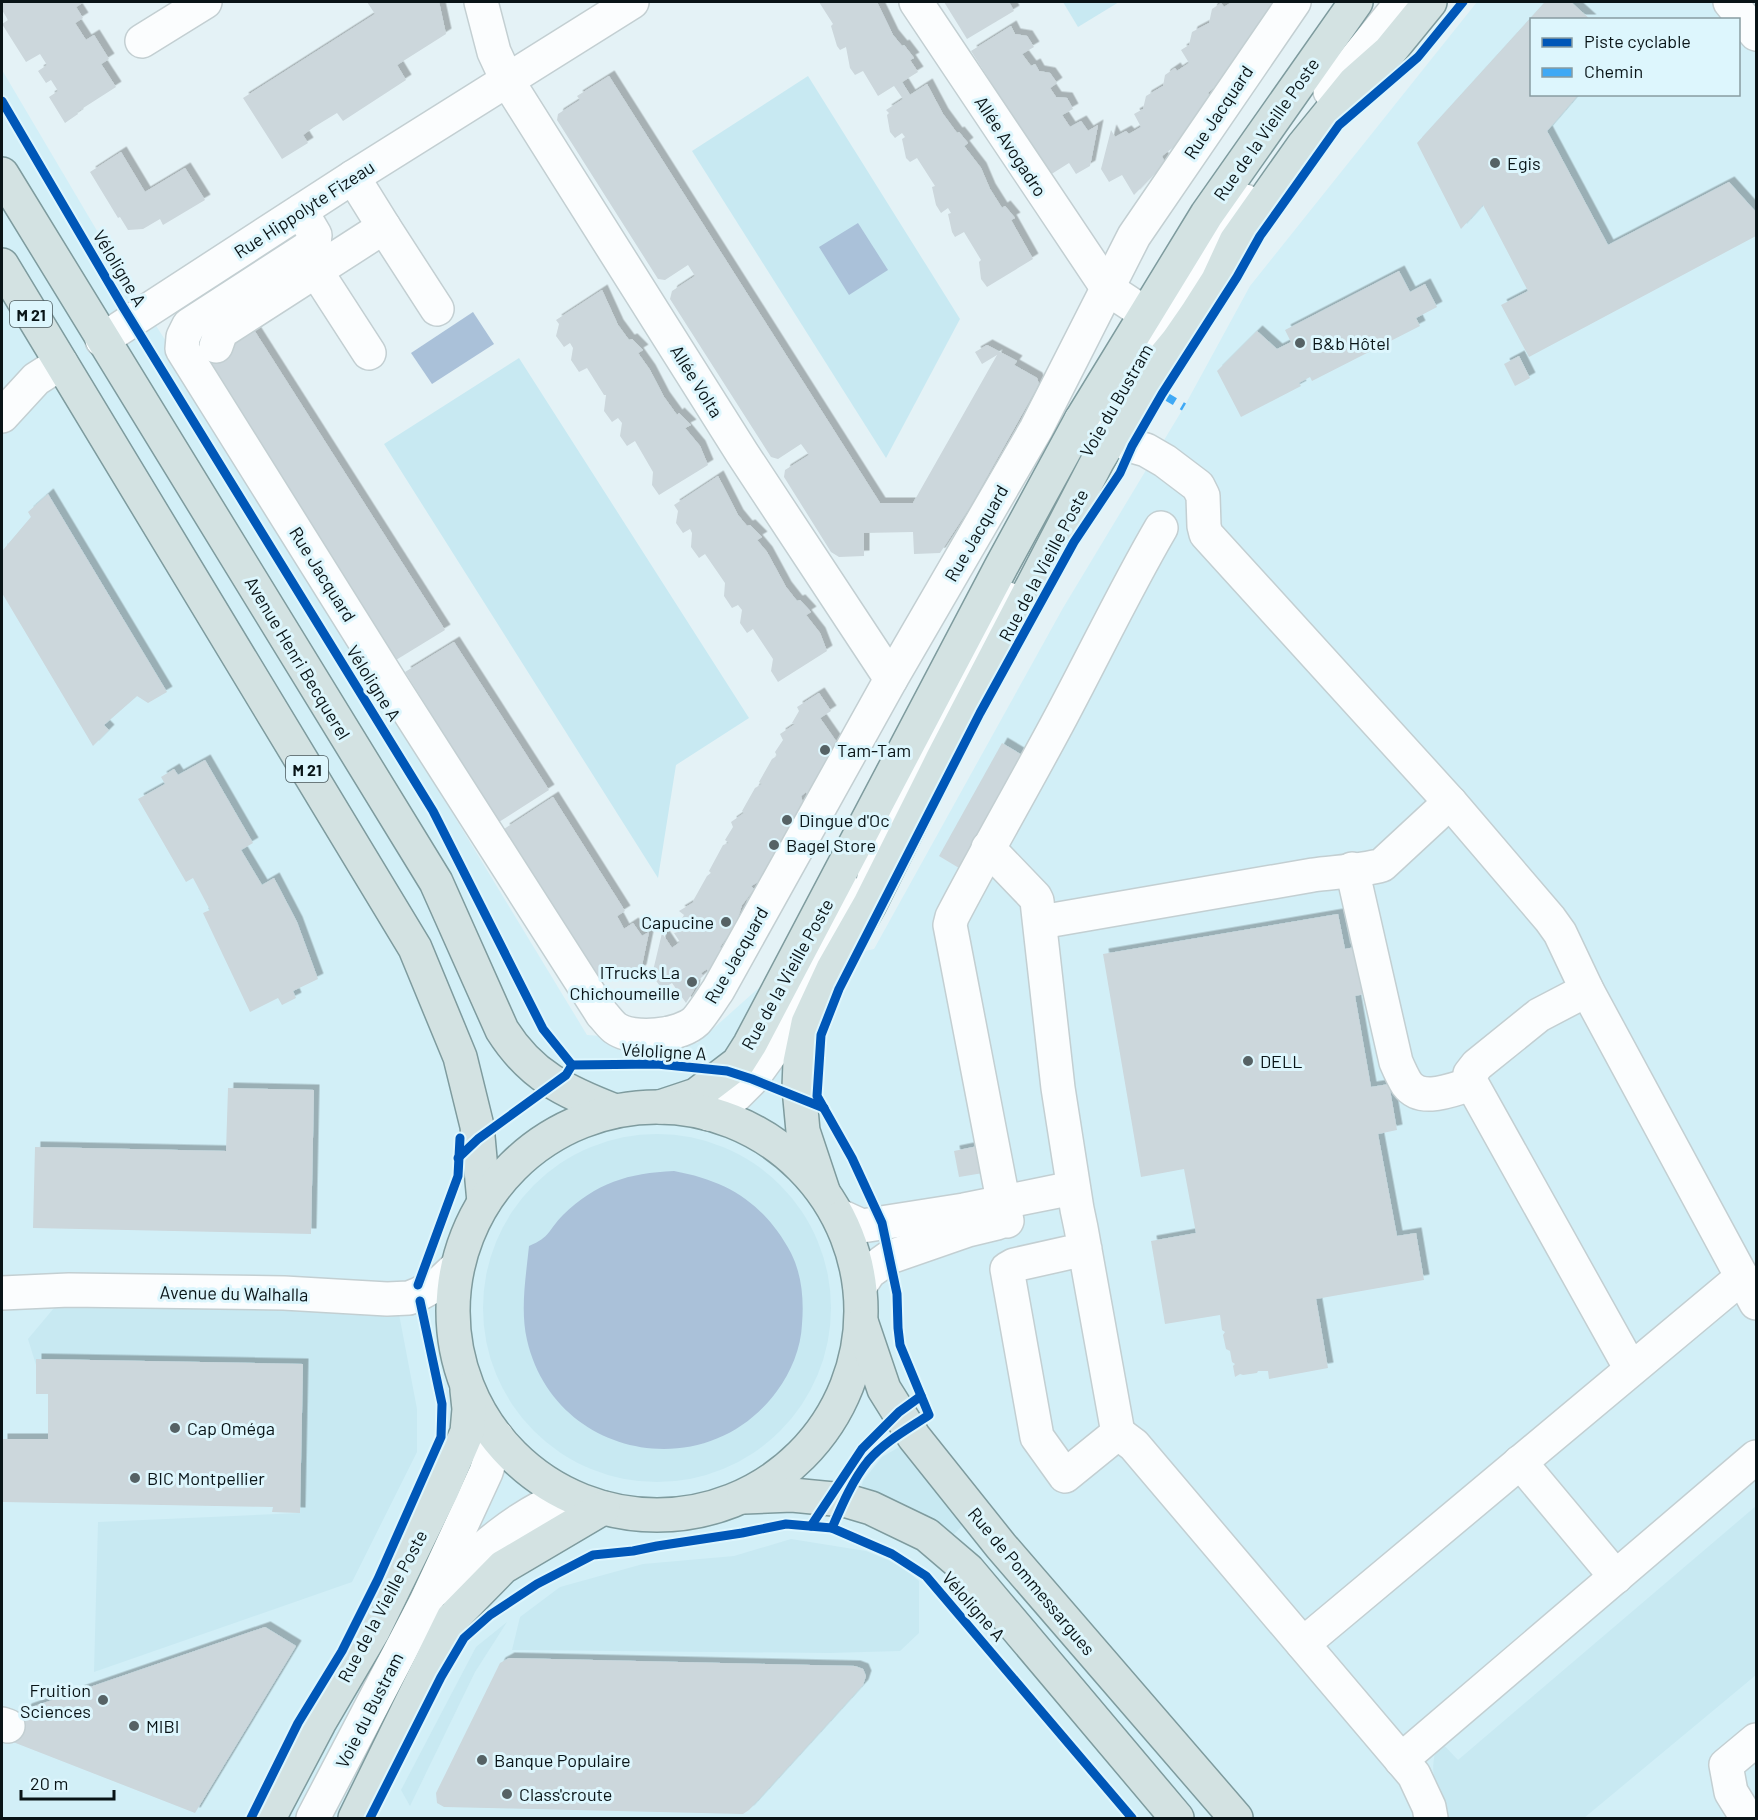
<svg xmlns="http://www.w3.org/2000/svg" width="1758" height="1820" viewBox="0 0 1758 1820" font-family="Barlow,sans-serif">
<defs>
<filter id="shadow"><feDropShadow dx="5.5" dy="-5.5" stdDeviation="0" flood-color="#0004"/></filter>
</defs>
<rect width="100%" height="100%" fill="#e4f2f6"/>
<path fill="#d2eff7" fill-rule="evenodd" d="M1477,2H1756V1818H2V70L122,273L171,349L587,1035L697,1043L780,969L874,949L1063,608L1184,407L1250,286ZM1532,20H1738V94H1532Z"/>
<g fill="#c8e9f2">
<polygon points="1063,2 1119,2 1078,27"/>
<polygon points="808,76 960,319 886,458 692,151"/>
<polygon points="519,358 749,718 676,765 658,878 384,444"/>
<circle cx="657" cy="1308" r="174"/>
<polygon points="69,1290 399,1314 417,1409 417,1452 352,1582 94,1672 98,1522 300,1513 303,1364 37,1359 36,1365 28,1339"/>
<path d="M901,1446L963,1525L953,1535C925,1513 898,1498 864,1489L862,1485L863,1481L882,1457Z"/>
<path d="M1756,1506V1675L1584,1818H1445C1436,1788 1427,1772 1439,1740L1458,1760Z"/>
<polygon points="791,1539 866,1551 900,1565 919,1581 919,1633 900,1651 829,1653 512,1650 520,1617 560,1587 643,1564 734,1556"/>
<polygon points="507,1622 475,1672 410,1806 401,1790 476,1647"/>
</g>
<g fill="#aac1d9">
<polygon points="858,223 888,270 849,295 819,247"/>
<polygon points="473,312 494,344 432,384 411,353"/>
<path d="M674,1171C728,1181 764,1203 791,1253C802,1275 804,1300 802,1324C801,1348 791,1372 777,1391C706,1488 554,1458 527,1340C520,1310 526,1276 529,1246C551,1237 548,1230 563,1215C596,1183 628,1173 674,1171Z"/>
</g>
<g fill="#ccd7dc" filter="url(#shadow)">
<polygon points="2,2 84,2 76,7 83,18 75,23 86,40 94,35 109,59 101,64 116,87 77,112 78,114 65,123 49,97 58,91 51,80 46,83 38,71 47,65 40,54 26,62 2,24 8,20 2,10"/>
<polygon points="367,2 439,2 446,34 397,65 406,80 343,121 337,113 314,127 303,135 308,143 282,159 243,98 375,14"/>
<polygon points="819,2 877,2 893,35 902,46 904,45 914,58 910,60 918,72 902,82 910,95 927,84 943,114 957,133 959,132 968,143 964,146 981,168 990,189 1002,208 1005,206 1015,218 1011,220 1033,259 987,287 981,279 979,262 981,260 964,232 955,237 952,232 948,214 951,213 948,208 941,213 936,205 932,187 935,186 917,158 910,162 906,158 902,139 905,137 902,133 895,138 890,132 887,115 889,113 886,110 903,99 894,86 878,96 863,71 855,75 850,68 846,47 840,50 837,46 831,26 833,24"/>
<polygon points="944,2 1009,2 1014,11 967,39"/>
<polygon points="1232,2 1277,2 1263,21 1255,27 1259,33 1224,78 1208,93 1210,97 1199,110 1175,146 1162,156 1165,163 1134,195 1122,175 1109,182 1101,169 1111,130 1115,137 1126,131 1129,134 1141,127 1134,114 1143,109 1146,96 1163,86 1165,75 1175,68 1177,71 1189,63 1181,50 1189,45 1192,32 1209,23 1212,9 1221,3 1224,7"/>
<polygon points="1545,2 1571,2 1591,20 1532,20 1532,94 1579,94 1547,131 1608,245 1729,182 1756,212 1756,236 1529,357 1501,305 1528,291 1483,205 1461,229 1417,143"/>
<polygon points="1011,26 1015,34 1027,36 1034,47 1022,54 1031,66 1035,64 1039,71 1050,73 1057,83 1050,88 1056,97 1067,98 1073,109 1062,115 1070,127 1081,121 1088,131 1098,125 1090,166 1076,174 1069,163 1050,175 971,51"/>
<polygon points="609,76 880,503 913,503 997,355 982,364 975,352 987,345 1017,361 1014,365 1037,378 1039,384 970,507 940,553 914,554 913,532 864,533 864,556 839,557 831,552 784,477 785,470 809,455 801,444 778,459 771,457 670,299 672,291 695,276 688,265 665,280 658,279 557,120 558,114 580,100 577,96"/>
<polygon points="121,152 145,192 185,168 205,200 163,225 160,219 143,229 128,230 120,217 118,218 90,172"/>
<polygon points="1399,271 1410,292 1425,284 1437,307 1416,318 1420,326 1312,381 1310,377 1299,383 1301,386 1241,417 1217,371 1257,331 1277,349 1291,342 1285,330"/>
<polygon points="602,290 618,325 629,340 632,339 643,350 638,353 650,370 664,397 677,415 679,413 691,425 685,428 700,446 708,465 659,495 652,485 653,472 635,441 627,446 620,436 622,423 618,418 612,422 604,411 606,395 604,395 587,368 579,372 571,360 573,348 570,343 564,347 556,336 559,324 556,320"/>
<polygon points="254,330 445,630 396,660 201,353"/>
<polygon points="1519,356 1530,378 1515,386 1504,364"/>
<polygon points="718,476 738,515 747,526 750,525 762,537 757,540 767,552 786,587 797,601 800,600 811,612 806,615 820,633 827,651 778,682 771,671 773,659 753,629 747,633 740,623 742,610 738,605 732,608 724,596 725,583 705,554 699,558 691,547 692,533 690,529 683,533 676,523 678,511 674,505"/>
<polygon points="48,494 167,692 148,703 137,696 104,725 109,730 93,746 2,593 2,549 3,550 31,517 28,512"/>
<polygon points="454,642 549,790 499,822 405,672"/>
<polygon points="819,693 831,711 820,718 836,741 827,761 819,772 823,778 811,799 806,792 801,796 803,803 771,860 775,865 761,887 758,882 751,886 754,889 742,905 736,924 720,947 724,954 711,975 707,969 701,973 703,976 695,983 694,990 686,1003 672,983 662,989 652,975 662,933 672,948 680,942 674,933 678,932 676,929 684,915 679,911 694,902 693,901 707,876 711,873 709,871 723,845 729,843 725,840 733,827 731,822 744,813 742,811 755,788 762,784 759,782 772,759 777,756 775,752 783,740 780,734 795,724 792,723 799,711 797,707"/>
<polygon points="1002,743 1022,755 959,868 939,856"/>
<polygon points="205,760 253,843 241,850 262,885 274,878 297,922 318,979 293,991 296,998 282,1005 278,998 250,1012 203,913 210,910 193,878 186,882 138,799 165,784 161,777 174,769 178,775"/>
<polygon points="553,797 625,911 617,916 624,929 633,923 642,936 649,932 641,970 628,978 621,967 599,980 504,829"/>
<polygon points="1338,914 1345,949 1365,945 1373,992 1355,996 1371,1087 1389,1084 1397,1130 1378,1134 1397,1236 1416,1233 1424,1280 1316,1299 1328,1368 1269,1379 1268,1371 1258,1371 1257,1373 1243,1375 1240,1374 1235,1377 1233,1366 1235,1364 1232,1362 1230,1351 1226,1349 1223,1335 1225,1332 1222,1330 1220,1315 1165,1324 1151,1241 1196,1233 1184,1169 1141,1177 1103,954"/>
<polygon points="228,1088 314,1090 311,1234 33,1228 35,1147 226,1151"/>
<polygon points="978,1146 983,1173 959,1177 954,1151"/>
<polygon points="36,1359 303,1364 300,1513 272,1512 273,1507 2,1502 2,1439 48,1439 48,1394 36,1394"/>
<polygon points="265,1627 296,1646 195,1813 13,1742 26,1709"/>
<polygon points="509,1658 855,1666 863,1669 866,1676 863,1685 749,1810 743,1814 444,1807 437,1803 436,1793 500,1663"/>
</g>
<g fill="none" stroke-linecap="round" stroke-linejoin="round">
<g stroke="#c3cfd2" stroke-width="36">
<g id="minor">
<polyline points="481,2 494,52 507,80 742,453 891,679"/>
<polyline points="916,2 1108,289 1146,314"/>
<polyline points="1730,2 1756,34"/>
<polyline points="142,41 205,2"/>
<polyline points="1330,91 1402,2"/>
<path d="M301,211L315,235L314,244L189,325L183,337L182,349L392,685L602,1014C606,1018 610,1024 615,1028C633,1041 680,1036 696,1021C704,1012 711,1000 718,990L891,679L1036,429L1134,236L1294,2"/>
<polyline points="384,227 437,309"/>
<polyline points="316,271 369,353"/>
<polyline points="102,340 353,177 632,2"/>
<polyline points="216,346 221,332 384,227 353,177"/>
<polyline points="2,416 36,379 61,363"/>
<polyline points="1081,420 1132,446 1146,450 1165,461 1198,486 1203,496 1204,526 1206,534 1450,802 1550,919 1560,933 1587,990 1756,1303"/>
<path d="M1094,437C1135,353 1191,277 1245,201"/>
<polyline points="988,848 1035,897 1037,901 1058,1088 1077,1209 1081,1228 1118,1433 1065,1476 1037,1437 1007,1269 1014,1265 1085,1249"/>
<path d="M1352,869L1396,1062C1399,1069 1403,1078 1407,1084C1422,1104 1453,1089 1472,1084"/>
<polyline points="871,893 882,834 1008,599"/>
<path d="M1041,922L1313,875C1335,872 1362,871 1382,865L1450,802"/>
<polyline points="1587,990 1539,1015 1477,1065 1470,1074 1472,1084 1631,1369"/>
<polyline points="709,1114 736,1095 752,1079 773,1050 825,940 842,886"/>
<polyline points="838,1215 862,1226 964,1210 1073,1188"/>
<path d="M1007,1221L950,925L952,917C988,848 1027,781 1063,713C1096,651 1126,588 1161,528"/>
<polyline points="860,1286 869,1272 890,1257 968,1230 997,1223"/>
<polyline points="2,1293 69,1290 284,1293 387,1299 409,1298 419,1294 441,1282 457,1267"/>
<polyline points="1118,1433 1134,1445 1414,1775 1429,1807 1431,1818"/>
<polyline points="1520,1462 1616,1577"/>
<path d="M440,1588C478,1551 517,1515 568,1495"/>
<polyline points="1303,1644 1742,1277"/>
<polyline points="2,1724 8,1726"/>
<polyline points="1401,1760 1756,1457"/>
<polyline points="313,1818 426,1602 486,1472 497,1437"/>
<polyline points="1747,1818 1731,1792 1726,1765 1756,1740"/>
</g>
</g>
<g stroke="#7e9b9e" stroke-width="36">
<g id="major">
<path d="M2,174L436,882L502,1030C531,1076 566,1092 615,1111"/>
<polyline points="2,265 415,948 460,1057 477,1126 484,1202"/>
<polyline points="660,1107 696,1095 738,1063 750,1044 1001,567 1081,420 1207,214 1356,2"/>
<circle cx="657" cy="1311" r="204"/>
<polyline points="823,1191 803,1131 799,1088 800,1062 808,1023 833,969 870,904 943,758 1098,460 1145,381 1177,342 1197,313 1218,280 1236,241 1303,146 1355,82 1390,51 1430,2"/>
<polyline points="862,1324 884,1389 914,1437 1001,1546 1236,1818"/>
<polyline points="744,1497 792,1495 844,1500 871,1508 927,1535 968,1570 1177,1818"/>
<polyline points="269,1818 319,1723 373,1631 442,1490 467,1432 469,1409 467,1390"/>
<polyline points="355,1818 453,1618 503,1567 603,1508"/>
</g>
</g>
<use href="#minor" stroke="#fbfdfe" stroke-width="33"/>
<use href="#major" stroke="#d3e2e2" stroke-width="33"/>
<polyline stroke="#3fa9f5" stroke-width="8" stroke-dasharray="15 8" stroke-linecap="butt" points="1162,394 1184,407"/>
<g stroke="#ddf6fd" stroke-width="13">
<g id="cycleway">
<polyline points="2,101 123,307 433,811 543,1029 572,1065"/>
<polyline points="572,1065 657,1064 727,1071 752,1079 824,1108"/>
<polyline points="458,1158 478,1139 566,1075 572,1065"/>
<polyline points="418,1285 458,1176 460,1138"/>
<polyline points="811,1526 862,1449 899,1412 921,1396"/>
<path d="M832,1528C842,1505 852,1481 868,1461C884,1442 908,1429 929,1415L900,1345L898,1328L897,1294L882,1223L852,1158L817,1096L821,1035L839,989L980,713L1074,542L1120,473L1132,446L1162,394L1237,277L1260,236L1339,125L1418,57L1463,2"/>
<polyline points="251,1818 298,1723 342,1651 378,1579 441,1437 442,1404 420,1301"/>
<polyline points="370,1818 441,1677 464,1638 490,1615 537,1584 593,1555 633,1551 657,1546 742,1533 786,1524 832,1528 892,1554 926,1576 1132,1818"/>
</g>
</g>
<use href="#cycleway" stroke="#0057b8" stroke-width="9"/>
</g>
<g fill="#566265" stroke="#ddf6fd" stroke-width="2">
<circle cx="1495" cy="163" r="6"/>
<circle cx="1300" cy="343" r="6"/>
<circle cx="825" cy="750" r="6"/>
<circle cx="787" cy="820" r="6"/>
<circle cx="774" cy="845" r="6"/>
<circle cx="726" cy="922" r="6"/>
<circle cx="692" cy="982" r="6"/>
<circle cx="1248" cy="1061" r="6"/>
<circle cx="175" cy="1428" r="6"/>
<circle cx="135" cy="1478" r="6"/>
<circle cx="103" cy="1700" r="6"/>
<circle cx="134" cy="1726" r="6"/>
<circle cx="482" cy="1760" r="6"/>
<circle cx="507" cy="1794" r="6"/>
</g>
<g text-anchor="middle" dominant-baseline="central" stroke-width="6" stroke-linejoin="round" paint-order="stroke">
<g fill="#ddf6fd" stroke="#49585c" stroke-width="1.5">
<rect x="10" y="301" width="42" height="26" rx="4.5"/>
<rect x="286" y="756" width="42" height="26" rx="4.5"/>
</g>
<g font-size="16" font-weight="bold" fill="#091417">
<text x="31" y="314">M 21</text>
<text x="307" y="769">M 21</text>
</g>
<g font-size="18" fill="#091417" stroke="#ddf6fd">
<text transform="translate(1218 112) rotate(-56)">Rue Jacquard</text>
<text transform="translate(1266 129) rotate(-55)">Rue de la Vieille Poste</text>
<text transform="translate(1011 146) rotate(57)">Allée Avogadro</text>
<text transform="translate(304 209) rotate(-33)">Rue Hippolyte Fizeau</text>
<text transform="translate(120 268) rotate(59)">Véloligne A</text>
<text transform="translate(697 381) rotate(58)">Allée Volta</text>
<text transform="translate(1116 400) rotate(-60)">Voie du Bustram</text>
<text transform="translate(976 533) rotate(-60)">Rue Jacquard</text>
<text transform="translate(1043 565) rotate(-62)">Rue de la Vieille Poste</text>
<text transform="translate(323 574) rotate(58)">Rue Jacquard</text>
<text transform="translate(298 658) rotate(59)">Avenue Henri Becquerel</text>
<text transform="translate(374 683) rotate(58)">Véloligne A</text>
<text transform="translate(736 955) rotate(-60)">Rue Jacquard</text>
<text transform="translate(787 974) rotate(-61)">Rue de la Vieille Poste</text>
<text transform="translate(664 1051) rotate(3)">Véloligne A</text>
<text transform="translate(234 1293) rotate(1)">Avenue du Walhalla</text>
<text transform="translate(1032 1581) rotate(50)">Rue de Pommessargues</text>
<text transform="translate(382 1606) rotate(-62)">Rue de la Vieille Poste</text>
<text transform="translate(974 1606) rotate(49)">Véloligne A</text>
<text transform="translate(369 1710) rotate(-63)">Voie du Bustram</text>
</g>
<g font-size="18" fill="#091417" stroke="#ddf6fd" text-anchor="start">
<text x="1507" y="163">Egis</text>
<text x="1312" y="343">B&amp;b Hôtel</text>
<text x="837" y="750">Tam-Tam</text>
<text x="799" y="820">Dingue d'Oc</text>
<text x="786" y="845">Bagel Store</text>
<text x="714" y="922" text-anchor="end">Capucine</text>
<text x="680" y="972" text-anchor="end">ITrucks La<tspan x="680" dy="21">Chichoumeille</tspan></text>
<text x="1260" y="1061">DELL</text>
<text x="187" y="1428">Cap Oméga</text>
<text x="147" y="1478">BIC Montpellier</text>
<text x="91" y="1690" text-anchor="end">Fruition<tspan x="91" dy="21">Sciences</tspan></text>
<text x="146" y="1726">MIBI</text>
<text x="494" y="1760">Banque Populaire</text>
<text x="519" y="1794">Class'croute</text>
</g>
</g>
<rect width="1758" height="1820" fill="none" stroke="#091417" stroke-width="6"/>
<rect x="1530" y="18" width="210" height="78" fill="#ddf6fd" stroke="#889ca1" stroke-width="1.5"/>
<rect x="1542" y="38" width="30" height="9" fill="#0057b8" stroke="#889ca1" stroke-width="1.5"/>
<text x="1584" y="48" font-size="18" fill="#091417">Piste cyclable</text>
<rect x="1542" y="68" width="30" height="9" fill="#3fa9f5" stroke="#889ca1" stroke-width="1.5"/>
<text x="1584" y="78" font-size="18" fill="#091417">Chemin</text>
<path d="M21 1790v9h93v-9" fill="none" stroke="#091417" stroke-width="3"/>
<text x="30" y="1790" font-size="18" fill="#091417" stroke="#ddf6fd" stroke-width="4.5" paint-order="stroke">20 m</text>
</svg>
